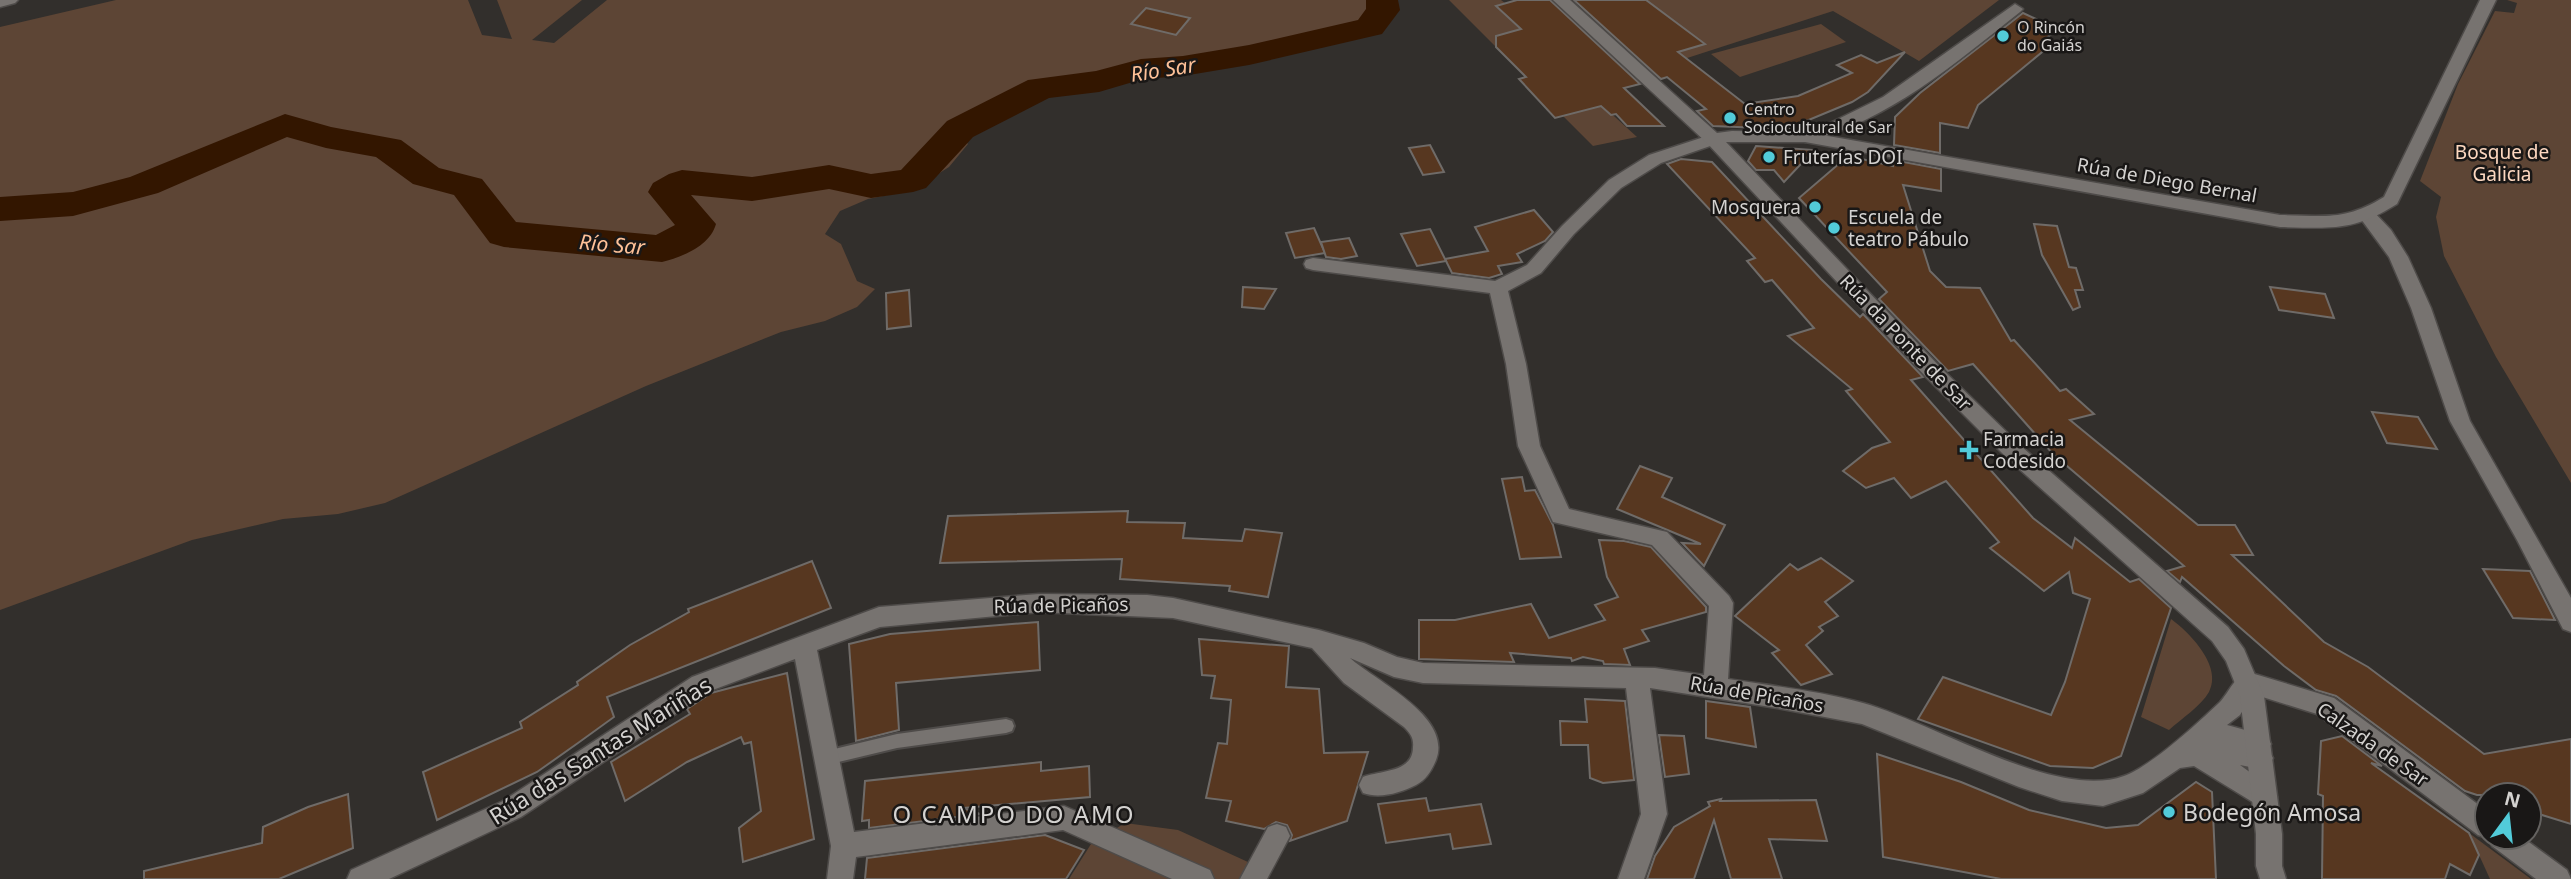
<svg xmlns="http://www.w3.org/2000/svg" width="2571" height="879" viewBox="0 0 2571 879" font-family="'Noto Sans',sans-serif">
<rect width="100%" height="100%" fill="#322f2c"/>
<g fill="#5d4535">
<polygon points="116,0 468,0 482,35 512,39 497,0 582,0 532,40 554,43 607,0 1377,0 1378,10 1366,26 1248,52 1182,62 1142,65 1099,77 1038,84 954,128 968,144 949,167 913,190 868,199 840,211 825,234 841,244 857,281 875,289 857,307 825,321 781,332 646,386 385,503 338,514 283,519 192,540 0,610 0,27"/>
<polygon points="1449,0 1501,0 1505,3 1496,6 1572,70 1526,77"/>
<polygon points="1646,0 1999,0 1919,61 1833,11 1681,60"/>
<polygon points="2507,0 2571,0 2571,483 2496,357 2444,256 2436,217 2441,197 2420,181 2458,84 2495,11 2514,13 2517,3"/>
<polygon points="1821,24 1846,42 1740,77 1711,54"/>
<polygon points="1593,97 1637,137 1593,146 1563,116"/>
<path d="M2171,619C2189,632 2223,666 2209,692C2201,706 2181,719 2169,730L2141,717Z"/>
<polygon points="1125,823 1178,830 1248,862 1242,879 1069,879 1091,844"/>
<polygon points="2469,833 2531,879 2490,879"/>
</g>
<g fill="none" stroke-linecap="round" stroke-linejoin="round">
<path fill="#331600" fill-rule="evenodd" d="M1366,0H1398L1400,10L1382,34L1249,65L1183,76L1143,79L1099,92L1049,98L973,137L926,188L913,192L871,198L829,189L752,201L691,195L716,224C710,246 682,257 662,262L504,247L490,243L454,195L413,184L376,157L326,148L287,137L158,193L73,216L0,221V197L73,192L130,177L285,114L331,127L401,140L439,168L482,179L516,222L656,235L675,225L648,192L653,183L669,174L682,170L752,177L829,165L871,174L901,170L947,121L1028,80L1096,71L1141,59L1183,56L1249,45L1358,20L1366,9Z"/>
</g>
<g fill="#573720" stroke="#6f6b68" stroke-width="2">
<polygon points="1517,0 1550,0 1640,84 1624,88 1664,126 1627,126 1616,114 1611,115 1601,106 1555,118 1519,79 1526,77 1496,47 1496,36 1521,29 1496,6"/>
<polygon points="1574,0 1646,0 1705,44 1678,52 1745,104 1798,96 1852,73 1837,65 1861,55 1877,63 1905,52 1868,92 1852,102 1787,129 1713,126 1697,111 1706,109 1667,77 1661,79"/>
<polygon points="1146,8 1190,18 1176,35 1131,24"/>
<polygon points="2023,13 2058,29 2044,40 2051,43 2047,48 1978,105 1968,128 1940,123 1940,153 1894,145 1895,117 1920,93"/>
<polygon points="1430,145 1444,172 1423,175 1409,148"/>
<polygon points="1756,146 1814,150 1784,182 1774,170 1756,170 1748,161"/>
<polygon points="1848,156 1893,166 1893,160 1941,169 1941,191 1903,185 1930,271 1946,287 1980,288 2011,341 2014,340 2060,391 2066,389 2094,414 2070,420 2198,525 2235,525 2253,555 2232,555 2324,642 2368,667 2484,754 2571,739 2571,824 2529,811 2529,795 2477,795 2465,791 2336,696 2316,690 2284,666 2182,577 2180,582 2167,571 2184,566 2053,454 1973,364 1948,371 1879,299 1887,292 1799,198"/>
<polygon points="1681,159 1712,162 1821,279 1860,317 1863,314 1923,377 1911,380 2033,518 2072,548 2075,538 2130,582 2139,579 2171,608 2121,756 2093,768 2050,766 1918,719 1943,677 2051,715 2065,682 2090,599 2073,593 2069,572 2044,591 1990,548 1999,542 1946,481 1911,498 1894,478 1866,488 1843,471 1872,448 1890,442 1846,391 1852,389 1788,336 1814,328 1772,280 1765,282 1747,261 1755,258 1667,164"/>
<polygon points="1534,210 1553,232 1545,241 1517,254 1522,262 1498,266 1502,274 1489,278 1452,273 1445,259 1488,251 1475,227"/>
<polygon points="2034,224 2057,226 2069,267 2076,268 2083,290 2075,290 2080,307 2073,310 2042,255"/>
<polygon points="1314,228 1325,253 1295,258 1286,233"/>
<polygon points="1430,229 1446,261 1417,266 1401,234"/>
<polygon points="1349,238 1357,256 1341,259 1326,257 1321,242"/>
<polygon points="1243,287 1276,289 1264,309 1242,307"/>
<polygon points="2270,287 2325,294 2334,318 2279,310"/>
<polygon points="909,290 911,326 887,329 886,293"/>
<polygon points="2372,412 2418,417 2437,449 2387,443"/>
<polygon points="1640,466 1672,478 1662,497 1725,525 1704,566 1682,543 1701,544 1617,509"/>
<polygon points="1522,477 1525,491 1535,490 1553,525 1561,557 1520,559 1502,479"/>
<polygon points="1128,511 1127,522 1185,523 1183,538 1242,541 1245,529 1282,533 1268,597 1229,591 1230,586 1120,579 1122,559 940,563 948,516"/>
<polygon points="1599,540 1624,541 1651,547 1706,607 1706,612 1642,630 1649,641 1624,649 1630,665 1604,664 1603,661 1583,657 1572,661 1571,658 1510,653 1514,662 1419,659 1419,620 1455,620 1531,604 1549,638 1605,620 1595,605 1618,597 1607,577"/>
<polygon points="1821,558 1853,581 1825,602 1838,616 1819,627 1823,631 1806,645 1832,674 1801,685 1772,653 1779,650 1735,616 1790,564 1798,570"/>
<polygon points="812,561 831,608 607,697 614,717 578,743 537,772 437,820 423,772 522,728 520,722 578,685 577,682 630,645 689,612 688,609"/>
<polygon points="2483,569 2530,571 2555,620 2513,618"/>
<polygon points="1038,622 1040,670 896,683 899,730 856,741 849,644 890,634"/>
<polygon points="1199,639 1289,646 1286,687 1319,689 1324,753 1368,752 1347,821 1290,841 1292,835 1287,825 1276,822 1264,829 1226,821 1231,801 1206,798 1218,743 1227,744 1231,700 1211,698 1215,676 1202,675"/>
<polygon points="787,673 814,839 743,862 739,828 761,811 751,742 744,744 741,737 687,762 625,801 611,762 690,714 687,709 711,693"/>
<polygon points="1585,699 1625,701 1634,780 1603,783 1590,778 1588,745 1561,745 1560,721 1587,722"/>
<polygon points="1706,701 1750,707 1756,747 1706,738"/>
<polygon points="1659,735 1684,736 1689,774 1665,777"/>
<polygon points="2342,736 2382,766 2371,763 2469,833 2479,855 2470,875 2450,864 2445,879 2322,879 2323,796 2318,794 2321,741"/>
<polygon points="1877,754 1961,782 2029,810 2106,828 2138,825 2196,782 2212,792 2216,879 2001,879 1883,857"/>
<polygon points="1041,762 1041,771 1089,766 1090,797 963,808 980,814 869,828 869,820 862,821 865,781"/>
<polygon points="348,794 353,848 279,879 144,879 144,871 262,843 263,827 308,807"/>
<polygon points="1426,798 1429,811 1481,804 1491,844 1453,849 1450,834 1386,843 1378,804"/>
<polygon points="1721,799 1720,801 1816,800 1827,841 1769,839 1782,879 1731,879 1714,820 1694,879 1647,879 1655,856 1674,827 1710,806 1708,802"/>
<polygon points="1045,835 1084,850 1066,879 865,879 867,858"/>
</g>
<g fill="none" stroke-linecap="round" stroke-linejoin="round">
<g stroke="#4e4b49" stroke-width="4">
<polygon id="service" points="1006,719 1012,721 1014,726 1012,731 1006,733 897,748 826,765 820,763 818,758 820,753 826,751 897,734"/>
</g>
<g stroke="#4e4b49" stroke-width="3">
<polygon id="pedestrian" points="2488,837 2522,837 2567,870 2571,879 2536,879 2492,846"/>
</g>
<g stroke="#4e4b49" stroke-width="3">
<g id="minor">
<path d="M2015,4L2023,9L2020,12C1954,64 1889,121 1805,142L1796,137L1799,133L1828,124L1883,97Z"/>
<path d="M1713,134L1719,135L1722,139L1719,143L1661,163L1621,188L1574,234L1541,273L1508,291L1526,364L1540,446L1569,509L1667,532L1729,596L1733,603L1728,679C1773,686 1819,691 1863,703C1933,722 2056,801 2124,776C2150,767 2199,722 2220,702C2230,691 2234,677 2248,672L2334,698L2487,811V837H2490L2487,838L2478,835L2317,714L2253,694L2240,715L2227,725L2267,736L2271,744L2268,750L2273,758L2269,766L2260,769L2240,765L2273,789L2277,797L2273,805L2264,809L2194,766L2180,768L2143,793L2103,806L2062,801L2019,787L1862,724L1777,708L1650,688L1667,814L1644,879H1618L1641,814L1626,688L1423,683L1394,677L1350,658C1377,682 1453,717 1436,760C1432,770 1426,780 1416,785C1401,793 1379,799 1363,793L1359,785L1363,777C1381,770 1413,773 1413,747C1414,738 1410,733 1404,727L1344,683L1312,648L1173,618L1039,612L880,627L817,650L854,832L1064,806L1210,870L1214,879H1172L1063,830L856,857L853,879H827L831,846L795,659L710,691L521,817L389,879H347L351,870L503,801L692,677L879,607L1039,594L1147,595L1173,598L1319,630L1364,643L1397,657L1423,663L1655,668L1704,675L1709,606L1652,545L1553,522L1518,446L1506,364L1490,293L1313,270L1306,268L1304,264L1306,260L1313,258L1495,281L1527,265L1562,226L1609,180L1649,155Z"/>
<polygon points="2367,209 2373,211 2391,230 2408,257 2431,308 2470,421 2571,598 2571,632 2563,629 2517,540 2450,421 2411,308 2389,257 2358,215"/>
<polygon points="1277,824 1286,827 1290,836 1267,879 1240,879 1268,827"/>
</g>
</g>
<g stroke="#4e4b49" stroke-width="3">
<path id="tertiary" d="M1553,0H1570L1717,133L1732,131L1805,132L2280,215C2324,216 2345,221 2384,197L2480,0H2496L2397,204C2353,232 2330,228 2280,227L1805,142H1726L1941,368L2022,447L2228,627L2244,649L2264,696L2282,834V866L2286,879H2260L2256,866V834L2240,696L2226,661L2212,641L2008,459L1927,378L1707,143Z"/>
</g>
<g stroke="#4e4b49" stroke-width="3">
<polygon id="secondary" points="0,0 18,0 15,3 0,7"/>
</g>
<use href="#service" fill="#777370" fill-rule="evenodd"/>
<use href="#pedestrian" fill="#777370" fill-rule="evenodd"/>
<use href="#minor" fill="#777370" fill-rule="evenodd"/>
<use href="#tertiary" fill="#777370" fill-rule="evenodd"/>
<use href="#secondary" fill="#777370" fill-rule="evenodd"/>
</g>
<g fill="#52cbd9" stroke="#191716" stroke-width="2.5">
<circle cx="2003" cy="36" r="7"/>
<circle cx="1730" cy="118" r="7"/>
<circle cx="1769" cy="157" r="7"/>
<circle cx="1815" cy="207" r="7"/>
<circle cx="1834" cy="228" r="7"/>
<path d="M1965.5 439.5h7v7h7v7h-7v7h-7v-7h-7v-7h7z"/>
<circle cx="2169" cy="812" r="7"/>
</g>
<g text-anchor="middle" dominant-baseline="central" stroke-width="5" stroke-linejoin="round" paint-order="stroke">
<g font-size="16" fill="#d4d2d0" stroke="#191716" text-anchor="start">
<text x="2017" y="27">O Rincón<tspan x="2017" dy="18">do Gaiás</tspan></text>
<text x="1744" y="109">Centro<tspan x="1744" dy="18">Sociocultural de Sar</tspan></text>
</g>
<g font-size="19" fill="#fdd8c0" stroke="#191716">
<text x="2502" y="152">Bosque de<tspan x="2502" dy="22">Galicia</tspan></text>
</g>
<g font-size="19" fill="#d4d2d0" stroke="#191716" text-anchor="start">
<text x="1783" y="157">Fruterías DOI</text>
<text x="1801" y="207" text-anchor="end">Mosquera</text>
<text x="1848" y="217">Escuela de<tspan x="1848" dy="22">teatro Pábulo</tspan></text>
<text x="1983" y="439">Farmacia<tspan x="1983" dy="22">Codesido</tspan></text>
</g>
<g font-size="19" fill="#d4d2d0" stroke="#191716">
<text transform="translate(2167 180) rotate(10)">Rúa de Diego Bernal</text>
<text transform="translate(1906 342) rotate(46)">Rúa da Ponte de Sar</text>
<text transform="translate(1061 605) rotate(-1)">Rúa de Picaños</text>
<text transform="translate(1757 694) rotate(10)">Rúa de Picaños</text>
<text transform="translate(2373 744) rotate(35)">Calzada de Sar</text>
</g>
<g font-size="21" font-style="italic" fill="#fec198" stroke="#191716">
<text transform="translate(1163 69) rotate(-9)">Río Sar</text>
<text transform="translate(612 244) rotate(5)">Río Sar</text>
</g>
<g font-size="23" fill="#d4d2d0" stroke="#191716">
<text transform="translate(600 750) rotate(-32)">Rúa das Santas Mariñas</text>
</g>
<g font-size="23" fill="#d4d2d0" stroke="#191716" text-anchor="start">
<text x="2183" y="812">Bodegón Amosa</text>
</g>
<g font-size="24" letter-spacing="2" fill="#d4d2d0" stroke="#191716">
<text x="1014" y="813">O CAMPO DO AMO</text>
</g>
</g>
<g transform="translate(2508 816) rotate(15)"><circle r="33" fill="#191716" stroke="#646260" stroke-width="2"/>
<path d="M0-5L12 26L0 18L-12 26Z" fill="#52cbd9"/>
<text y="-10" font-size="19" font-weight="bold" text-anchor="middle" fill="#d4d2d0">N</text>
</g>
</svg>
